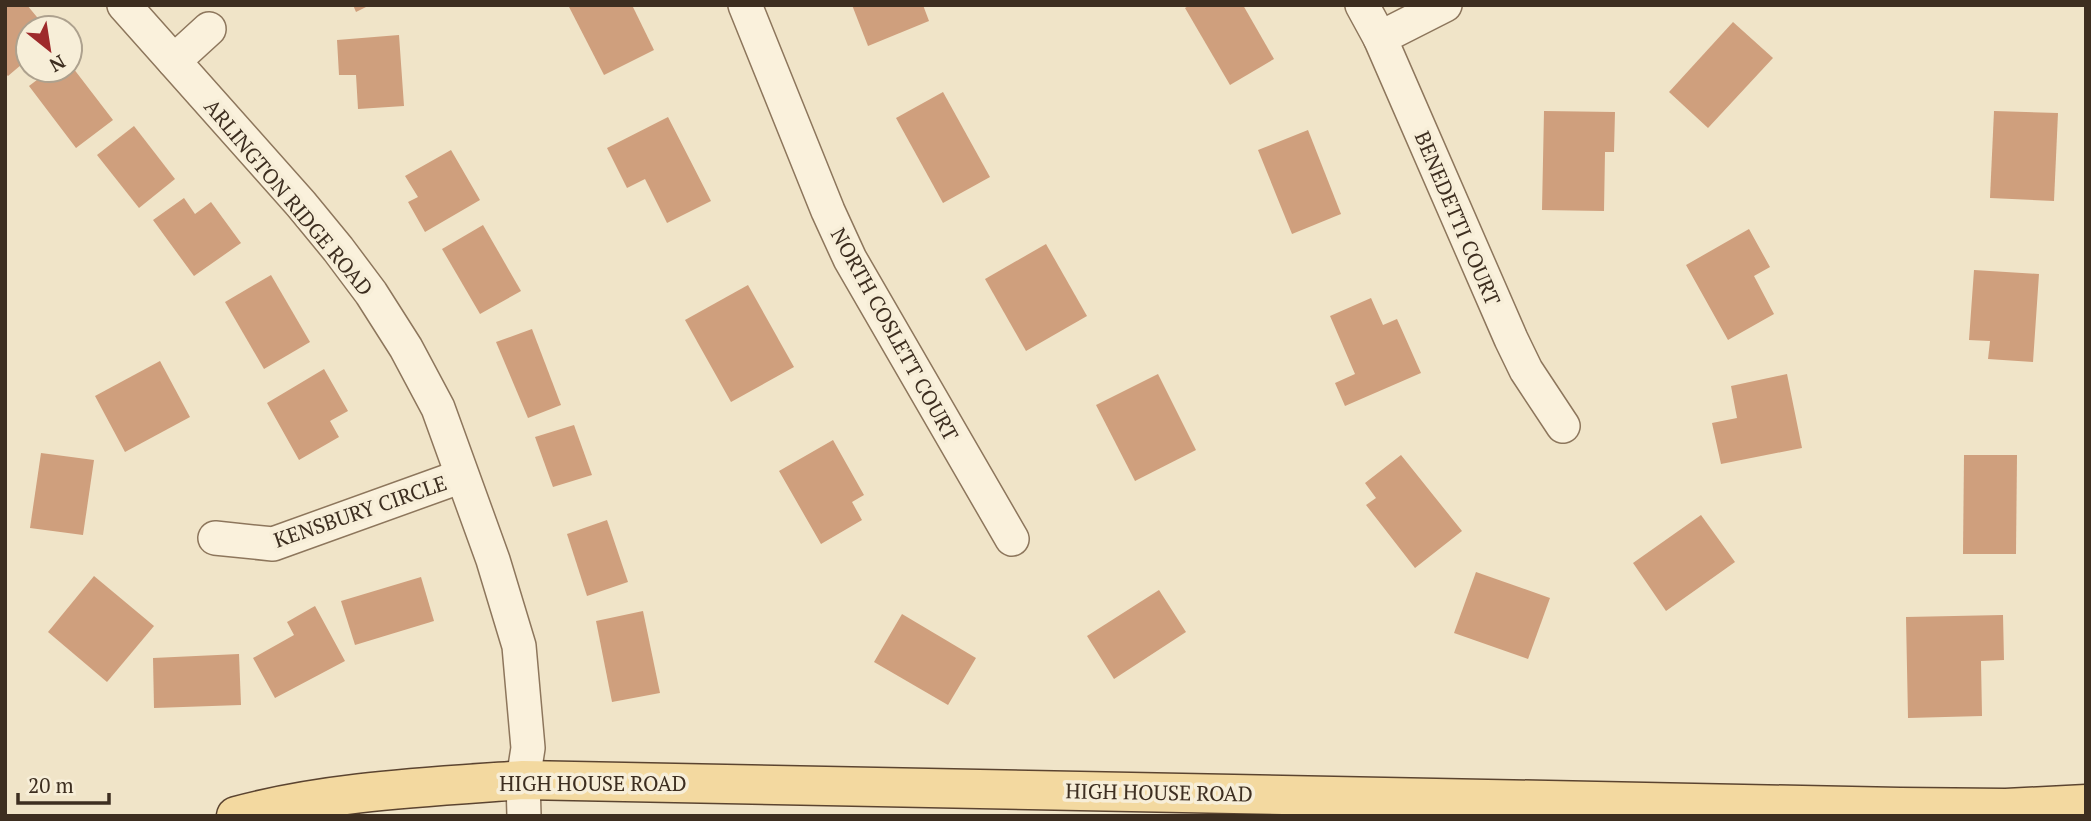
<svg xmlns="http://www.w3.org/2000/svg" width="2091" height="821" viewBox="0 0 2091 821" font-family="'PT Serif',serif">
<rect width="100%" height="100%" fill="#f0e4c8"/>
<g fill="#cf9f7d">
<polygon points="5,5 27,5 46,28 28,28 28,59 8,76 5,73"/>
<polygon points="353,5 370,5 356,12"/>
<polygon points="568,5 632,5 654,50 604,75"/>
<polygon points="852,5 923,5 929,21 868,46"/>
<polygon points="1190,5 1243,5 1274,59 1230,85 1185,8"/>
<polygon points="1733,22 1773,58 1708,128 1669,92"/>
<polygon points="399,35 404,106 358,109 356,75 339,75 337,40"/>
<polygon points="70,64 113,120 76,148 29,86 50,70 70,70"/>
<polygon points="943,92 990,177 943,203 896,118"/>
<polygon points="1544,111 1615,112 1614,152 1605,152 1604,211 1542,210"/>
<polygon points="1994,111 2058,113 2054,201 1990,198"/>
<polygon points="668,117 711,201 667,223 645,179 627,188 607,148"/>
<polygon points="134,126 175,179 139,208 97,155"/>
<polygon points="1308,130 1341,214 1292,234 1258,150"/>
<polygon points="451,150 480,200 425,232 408,202 418,197 405,176"/>
<polygon points="184,198 195,214 211,202 241,243 194,276 153,220"/>
<polygon points="483,225 521,291 480,314 442,249"/>
<polygon points="1749,229 1770,267 1754,276 1774,314 1728,340 1686,265"/>
<polygon points="1046,244 1087,316 1026,351 985,279"/>
<polygon points="1974,270 2039,274 2033,362 1988,359 1990,341 1969,340"/>
<polygon points="271,275 310,342 264,369 225,302"/>
<polygon points="748,285 794,367 731,402 685,320"/>
<polygon points="1371,298 1383,325 1397,319 1421,373 1345,406 1335,383 1355,374 1330,316"/>
<polygon points="532,329 561,405 528,418 496,342"/>
<polygon points="160,361 190,417 125,452 95,396"/>
<polygon points="324,369 348,411 330,421 339,437 299,460 267,403"/>
<polygon points="1158,374 1196,450 1135,481 1096,405"/>
<polygon points="1787,374 1802,448 1721,464 1712,423 1737,418 1731,386"/>
<polygon points="574,425 592,475 553,487 535,437"/>
<polygon points="833,440 864,495 852,502 862,520 821,544 779,471"/>
<polygon points="41,453 94,460 83,535 30,528"/>
<polygon points="1401,455 1462,531 1415,568 1366,505 1376,498 1365,483"/>
<polygon points="1964,455 2017,455 2016,554 1963,554"/>
<polygon points="1701,515 1735,562 1666,611 1633,563"/>
<polygon points="607,520 628,582 587,596 567,534"/>
<polygon points="1476,572 1550,598 1528,659 1454,633"/>
<polygon points="94,576 154,626 107,682 48,632"/>
<polygon points="421,577 434,621 355,645 341,601"/>
<polygon points="1159,590 1186,632 1114,679 1087,636"/>
<polygon points="315,606 345,661 275,698 253,658 294,635 287,622"/>
<polygon points="643,611 660,693 612,702 596,621"/>
<polygon points="902,614 976,658 948,705 874,662"/>
<polygon points="2003,615 2004,660 1981,661 1982,716 1908,718 1906,617"/>
<polygon points="239,654 241,705 154,708 153,658"/>
</g>
<g fill="none" stroke-linecap="round" stroke-linejoin="round">
<g stroke="#8d765c" stroke-width="36">
<g id="minor">
<polyline points="124,5 301,204 338,249 371,293 406,348 438,408 493,560 519,646 528,748 523,780 524,816"/>
<polyline points="745,5 828,211 850,259 1012,539"/>
<polyline points="1362,5 1380,38 1511,339 1526,370 1563,426"/>
<polyline points="1380,38 1445,5"/>
<polyline points="174,61 209,29"/>
<polyline points="215,538 273,544 462,476"/>
</g>
</g>
<g stroke="#5b4430" stroke-width="41">
<path id="primary" d="M236,816C328,791 428,787 523,780L1900,807L2006,808L2086,804"/>
</g>
<use href="#minor" stroke="#faf1dc" stroke-width="33"/>
<use href="#primary" stroke="#f3d9a0" stroke-width="38"/>
</g>
<g text-anchor="middle" dominant-baseline="central" stroke-width="7" stroke-linejoin="round" paint-order="stroke">
<g font-size="21" fill="#3d2e20" stroke="#f7eed8">
<text transform="translate(289 197) rotate(50)">ARLINGTON RIDGE ROAD</text>
<text transform="translate(1458 218) rotate(67)">BENEDETTI COURT</text>
<text transform="translate(895 334) rotate(61)">NORTH COSLETT COURT</text>
<text transform="translate(360 511) rotate(-19)">KENSBURY CIRCLE</text>
<text x="593" y="783">HIGH HOUSE ROAD</text>
<text transform="translate(1159 792) rotate(1)">HIGH HOUSE ROAD</text>
</g>
</g>
<rect width="2091" height="821" fill="none" stroke="#3d2e20" stroke-width="14"/>
<g transform="translate(49 49) rotate(150)"><circle r="33" fill="#f7eed8" stroke="#ada18e" stroke-width="2"/>
<path d="M0-5L12 26L0 18L-12 26Z" fill="#9e2a2b"/>
<text y="-10" font-size="19" font-weight="bold" text-anchor="middle" fill="#3d2e20">N</text>
</g>
<path d="M18 793v10h91v-10" fill="none" stroke="#3d2e20" stroke-width="3.5"/>
<text x="28" y="793" font-size="21" fill="#3d2e20" stroke="#f7eed8" stroke-width="5" paint-order="stroke">20 m</text>
</svg>
